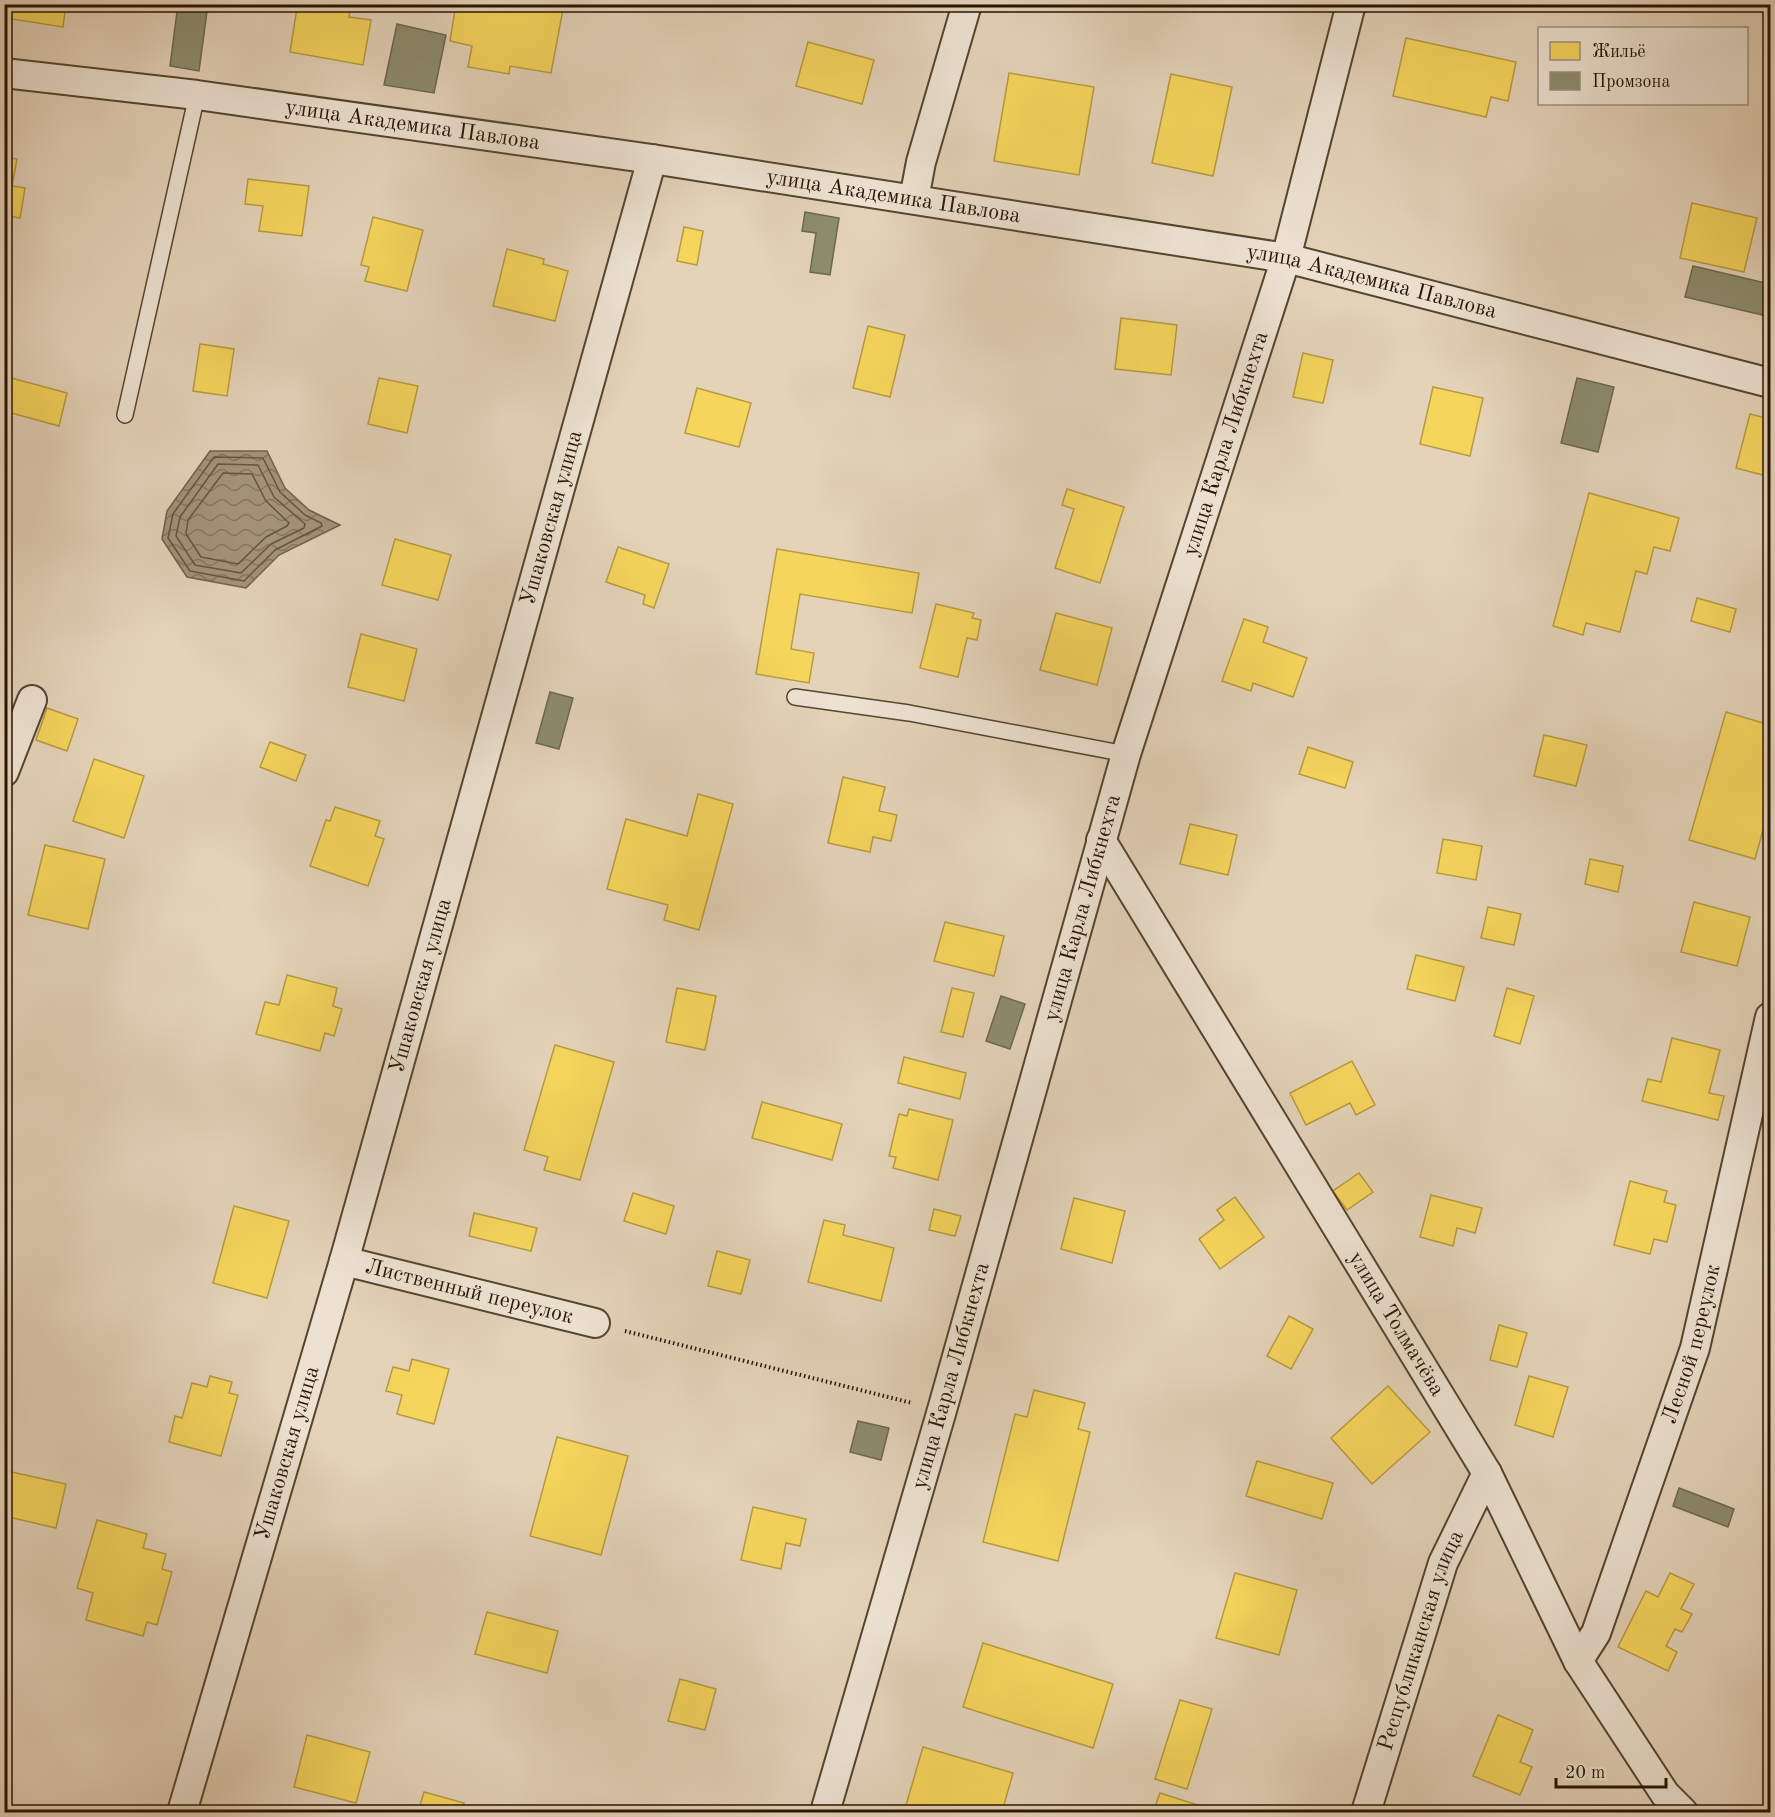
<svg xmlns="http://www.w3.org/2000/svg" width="1775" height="1817" viewBox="0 0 1775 1817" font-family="'Old Standard TT',serif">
<defs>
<pattern id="water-waves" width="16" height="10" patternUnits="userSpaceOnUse" patternTransform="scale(1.5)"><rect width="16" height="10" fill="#a4927a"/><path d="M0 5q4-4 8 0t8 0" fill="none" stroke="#867662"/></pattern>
</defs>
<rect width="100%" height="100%" fill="#e4d3b9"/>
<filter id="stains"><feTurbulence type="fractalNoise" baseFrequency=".00333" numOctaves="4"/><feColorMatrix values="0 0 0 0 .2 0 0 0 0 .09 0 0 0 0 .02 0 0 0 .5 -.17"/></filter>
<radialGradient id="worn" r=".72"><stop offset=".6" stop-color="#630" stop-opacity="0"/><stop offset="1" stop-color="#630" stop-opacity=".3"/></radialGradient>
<polygon fill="url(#water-waves)" stroke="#726049" stroke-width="1.5" points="210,451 267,451 285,488 309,510 340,525 279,555 246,588 187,577 162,539 167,511"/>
<g fill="#f6d55c" stroke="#b89b40" stroke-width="1.5">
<polygon points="8,4 66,4 63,27 5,18"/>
<polygon points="319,4 351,4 349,17 371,20 363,65 290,52 297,8 318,12"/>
<polygon points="456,4 564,4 551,73 510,66 509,74 468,67 472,46 450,41"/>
<polygon points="1406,38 1516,62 1508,101 1491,97 1486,117 1393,96"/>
<polygon points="808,42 874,60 862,104 796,86"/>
<polygon points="1009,73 1094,87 1079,175 994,161"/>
<polygon points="1171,74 1232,87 1213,176 1152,163"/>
<polygon points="4,157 17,159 12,186 25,188 20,218 4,215"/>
<polygon points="248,179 309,186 302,236 259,231 263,206 245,204"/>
<polygon points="1692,203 1757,218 1744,272 1680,258"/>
<polygon points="373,217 423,230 407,291 365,281 369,267 361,265"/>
<polygon points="684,227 703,231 697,265 677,261"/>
<polygon points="507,249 544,259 543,264 568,271 555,321 493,306"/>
<polygon points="1121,318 1177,325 1171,375 1115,369"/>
<polygon points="868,326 905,335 890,397 853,388"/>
<polygon points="200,344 234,349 227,396 193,391"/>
<polygon points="1303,353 1333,360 1323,403 1293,397"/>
<polygon points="4,376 67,393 59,426 4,411"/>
<polygon points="379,378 418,386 407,433 368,424"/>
<polygon points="1433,387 1483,398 1470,456 1420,444"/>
<polygon points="697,388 751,403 739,447 685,433"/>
<polygon points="1750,414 1770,419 1770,477 1736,468"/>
<polygon points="1067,489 1124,507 1100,583 1055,568 1074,509 1062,505"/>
<polygon points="1589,493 1679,518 1670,551 1654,547 1647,574 1636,571 1620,632 1586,623 1583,635 1553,626"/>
<polygon points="395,539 451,555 438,600 382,585"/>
<polygon points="618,547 669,564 654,608 643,604 645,595 606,582"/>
<polygon points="777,549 919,573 912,613 800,594 791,649 814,653 809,683 756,674"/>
<polygon points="1697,598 1736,609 1730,632 1691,621"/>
<polygon points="936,604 974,613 972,618 981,620 977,640 967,638 958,677 920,668"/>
<polygon points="1056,613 1112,628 1097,685 1040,670"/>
<polygon points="1244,619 1268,627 1263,642 1307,658 1293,697 1253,683 1251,691 1222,681"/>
<polygon points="361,634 417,649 404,701 348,687"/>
<polygon points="47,708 78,719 67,751 36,740"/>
<polygon points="1726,712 1770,725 1770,805 1755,859 1689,840"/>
<polygon points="1544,735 1587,745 1576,786 1534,776"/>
<polygon points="270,742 306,755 296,781 260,767"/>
<polygon points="1308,747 1353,762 1345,788 1299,774"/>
<polygon points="94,759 144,776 124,838 73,821"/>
<polygon points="843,777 885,787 879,811 897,815 891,841 873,837 870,852 828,843"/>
<polygon points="698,794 733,804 699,930 664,920 668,905 607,889 626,819 687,836"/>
<polygon points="335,807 380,821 375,836 384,839 368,886 310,866 326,820 330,821"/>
<polygon points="1190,824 1237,835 1228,875 1180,864"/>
<polygon points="1443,839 1482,846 1476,880 1437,873"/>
<polygon points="45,845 105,859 88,929 28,915"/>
<polygon points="1590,859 1623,866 1618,892 1585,884"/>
<polygon points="1694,902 1750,917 1737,966 1681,952"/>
<polygon points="1488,907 1521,914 1514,945 1481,938"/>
<polygon points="945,922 1004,936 994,976 934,961"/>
<polygon points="1416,955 1464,967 1455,1001 1407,989"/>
<polygon points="287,975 337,988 333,1006 342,1009 334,1036 325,1033 320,1051 256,1034 265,1002 279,1005"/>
<polygon points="677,988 716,996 705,1050 666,1042"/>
<polygon points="952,988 974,993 963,1037 941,1032"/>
<polygon points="1507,988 1534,996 1520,1044 1494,1036"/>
<polygon points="1672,1038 1720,1050 1709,1093 1724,1096 1718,1120 1642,1101 1648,1079 1661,1082"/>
<polygon points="555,1045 614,1062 580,1180 544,1170 548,1157 524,1150"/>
<polygon points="904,1057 966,1073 960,1099 898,1083"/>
<polygon points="1352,1061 1375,1105 1356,1115 1350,1103 1306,1125 1290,1093"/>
<polygon points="762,1102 842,1124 832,1160 752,1138"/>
<polygon points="909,1109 953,1120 938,1180 893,1168 896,1157 889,1156 899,1114 907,1116"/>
<polygon points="1359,1173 1373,1192 1347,1210 1333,1191"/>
<polygon points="1630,1181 1667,1191 1664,1202 1676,1205 1667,1242 1654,1239 1650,1254 1614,1245"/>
<polygon points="633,1193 674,1206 666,1234 624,1221"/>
<polygon points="1431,1195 1482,1208 1475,1233 1457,1228 1453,1246 1420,1237"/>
<polygon points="1235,1197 1264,1237 1220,1269 1199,1239 1224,1220 1217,1210"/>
<polygon points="1074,1198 1125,1211 1112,1263 1061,1249"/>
<polygon points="234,1206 289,1221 267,1298 213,1283"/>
<polygon points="934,1209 961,1216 955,1236 929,1230"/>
<polygon points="474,1213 537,1228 531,1251 469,1236"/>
<polygon points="824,1220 845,1225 843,1235 894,1248 881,1301 808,1282"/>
<polygon points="717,1251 750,1260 741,1294 708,1286"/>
<polygon points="1289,1316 1313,1329 1291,1369 1267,1356"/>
<polygon points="1499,1325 1527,1333 1517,1367 1490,1360"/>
<polygon points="412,1359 449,1369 434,1424 397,1414 402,1395 386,1391 393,1367 409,1371"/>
<polygon points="210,1376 232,1382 229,1393 238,1395 221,1456 169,1442 175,1416 182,1418 192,1383 207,1387"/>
<polygon points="1529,1376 1568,1387 1553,1437 1515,1425"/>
<polygon points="1388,1386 1430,1432 1372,1484 1331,1438"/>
<polygon points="1034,1390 1085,1403 1078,1429 1090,1432 1058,1561 983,1542 1015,1414 1027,1417"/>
<polygon points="557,1437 628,1456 601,1555 530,1536"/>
<polygon points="1257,1461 1333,1483 1322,1519 1246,1496"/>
<polygon points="7,1471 66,1484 56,1528 4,1516 4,1480"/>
<polygon points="753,1507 806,1519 800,1546 786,1543 781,1569 741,1560"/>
<polygon points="97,1520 147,1534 143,1548 166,1554 162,1569 172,1572 157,1625 147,1622 143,1636 86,1620 93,1593 77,1588"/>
<polygon points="1235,1573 1297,1590 1279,1655 1216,1638"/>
<polygon points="1670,1573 1694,1584 1681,1609 1692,1614 1682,1632 1675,1629 1666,1646 1677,1652 1668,1671 1618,1647 1646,1591 1658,1597"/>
<polygon points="487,1612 558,1631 547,1673 475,1654"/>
<polygon points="983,1643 1113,1684 1093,1748 963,1707"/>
<polygon points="680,1679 716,1689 705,1730 668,1721"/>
<polygon points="1180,1700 1212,1709 1187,1789 1155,1779"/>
<polygon points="1498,1715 1533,1730 1520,1762 1532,1767 1520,1795 1473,1776"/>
<polygon points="307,1735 370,1752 356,1803 294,1787"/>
<polygon points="923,1747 1013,1773 1002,1812 904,1812"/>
<polygon points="424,1792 464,1803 462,1812 418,1812"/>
<polygon points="1160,1793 1213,1810 1212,1812 1153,1812"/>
</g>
<g fill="#8c8c6e" stroke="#6e684d" stroke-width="1.5">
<polygon points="178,4 208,4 199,71 170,66"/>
<polygon points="397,24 446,35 434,93 384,85"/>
<polygon points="805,212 839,218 830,275 810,272 816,233 802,231"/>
<polygon points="1693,266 1770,284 1770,300 1767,316 1685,297"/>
<polygon points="1577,378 1614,387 1598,452 1561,443"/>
<polygon points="550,692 573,698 559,749 536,743"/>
<polygon points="1001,996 1025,1004 1010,1049 986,1041"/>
<polygon points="858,1421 889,1428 881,1460 850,1452"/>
<polygon points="1679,1488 1734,1509 1728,1527 1673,1506"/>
</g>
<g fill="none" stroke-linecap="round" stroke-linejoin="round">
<g stroke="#66543d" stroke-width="1.5">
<polygon points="214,457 263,458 280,492 305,515 321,523 322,526 275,550 244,581 190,571 168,538 173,514"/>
<polygon points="218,464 258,465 274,497 305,524 304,528 271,544 241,573 195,565 176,536 180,517"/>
<polygon points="223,473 252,474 266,501 289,523 287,526 266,537 238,564 201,557 186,534 188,520"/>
</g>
<g stroke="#56442e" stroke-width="18">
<g id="lane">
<polyline points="125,415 197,95"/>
<polyline points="795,697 909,713 1126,754"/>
</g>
</g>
<g stroke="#56442e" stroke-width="32">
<g id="street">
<path id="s1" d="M4,73L197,95L652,159L1286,258L1770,383"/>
<polyline points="914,199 921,162 967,4"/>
<polyline points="4,772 32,700"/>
<path id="s2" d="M1101,840L1487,1473L1578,1661L1665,1794L1683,1812"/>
<path id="s3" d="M344,1261L595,1323"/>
<path id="s4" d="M1578,1661L1596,1633L1695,1348L1770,1017"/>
<path id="s5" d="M182,1812L344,1261L652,159"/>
<path id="s6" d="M825,1812L942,1410L1126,754L1286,258L1351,4"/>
<path id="s7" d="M1366,1812L1443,1563L1487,1473"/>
</g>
</g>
<polyline stroke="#271500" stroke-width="4" stroke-dasharray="1.5 3" stroke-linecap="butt" points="625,1331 912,1403"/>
<use href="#lane" stroke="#ede2d2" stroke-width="15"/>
<use href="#street" stroke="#ede2d2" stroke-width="28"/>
</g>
<g text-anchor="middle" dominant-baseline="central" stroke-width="6" stroke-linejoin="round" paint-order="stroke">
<g font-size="22" fill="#271500" stroke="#ede2d2">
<text stroke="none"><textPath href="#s1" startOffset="412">улица Академика Павлова</textPath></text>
<text stroke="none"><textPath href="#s1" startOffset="898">улица Академика Павлова</textPath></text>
<text stroke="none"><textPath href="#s1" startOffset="1384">улица Академика Павлова</textPath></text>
<text stroke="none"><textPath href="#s6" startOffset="1426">улица Карла Либкнехта</textPath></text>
<text stroke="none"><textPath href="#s5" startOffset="1346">Ушаковская улица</textPath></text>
<text stroke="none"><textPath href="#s6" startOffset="940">улица Карла Либкнехта</textPath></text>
<text stroke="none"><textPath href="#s5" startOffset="860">Ушаковская улица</textPath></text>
<text stroke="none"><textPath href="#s3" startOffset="129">Лиственный переулок</textPath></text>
<text stroke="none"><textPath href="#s2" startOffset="567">улица Толмачёва</textPath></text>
<text stroke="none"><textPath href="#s4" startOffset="338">Лесной переулок</textPath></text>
<text stroke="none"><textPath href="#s6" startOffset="454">улица Карла Либкнехта</textPath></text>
<text stroke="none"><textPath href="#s5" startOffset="374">Ушаковская улица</textPath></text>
<text stroke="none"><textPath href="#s7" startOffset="180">Республиканская улица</textPath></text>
</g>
</g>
<rect width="1775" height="1817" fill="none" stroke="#e4d3b9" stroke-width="24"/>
<rect x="6" y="6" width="1763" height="1805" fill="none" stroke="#271500" stroke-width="3"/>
<rect x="12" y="12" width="1751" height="1793" fill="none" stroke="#271500" stroke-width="1.5"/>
<rect x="1538" y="27" width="210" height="78" fill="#ede2d2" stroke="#9e907e" stroke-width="1.5"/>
<rect x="1550" y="42" width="30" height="18" fill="#f6d55c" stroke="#9e907e" stroke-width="1.5"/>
<text x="1592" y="57" font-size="18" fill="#271500">Жильё</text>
<rect x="1550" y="72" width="30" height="18" fill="#8c8c6e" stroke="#9e907e" stroke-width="1.5"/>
<text x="1592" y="87" font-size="18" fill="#271500">Промзона</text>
<path d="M1556 1778v9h110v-9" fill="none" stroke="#271500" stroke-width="3"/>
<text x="1565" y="1778" font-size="18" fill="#271500" stroke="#ede2d2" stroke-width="4.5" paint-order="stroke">20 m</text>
<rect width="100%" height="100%" filter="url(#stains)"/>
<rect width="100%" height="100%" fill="url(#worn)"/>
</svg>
